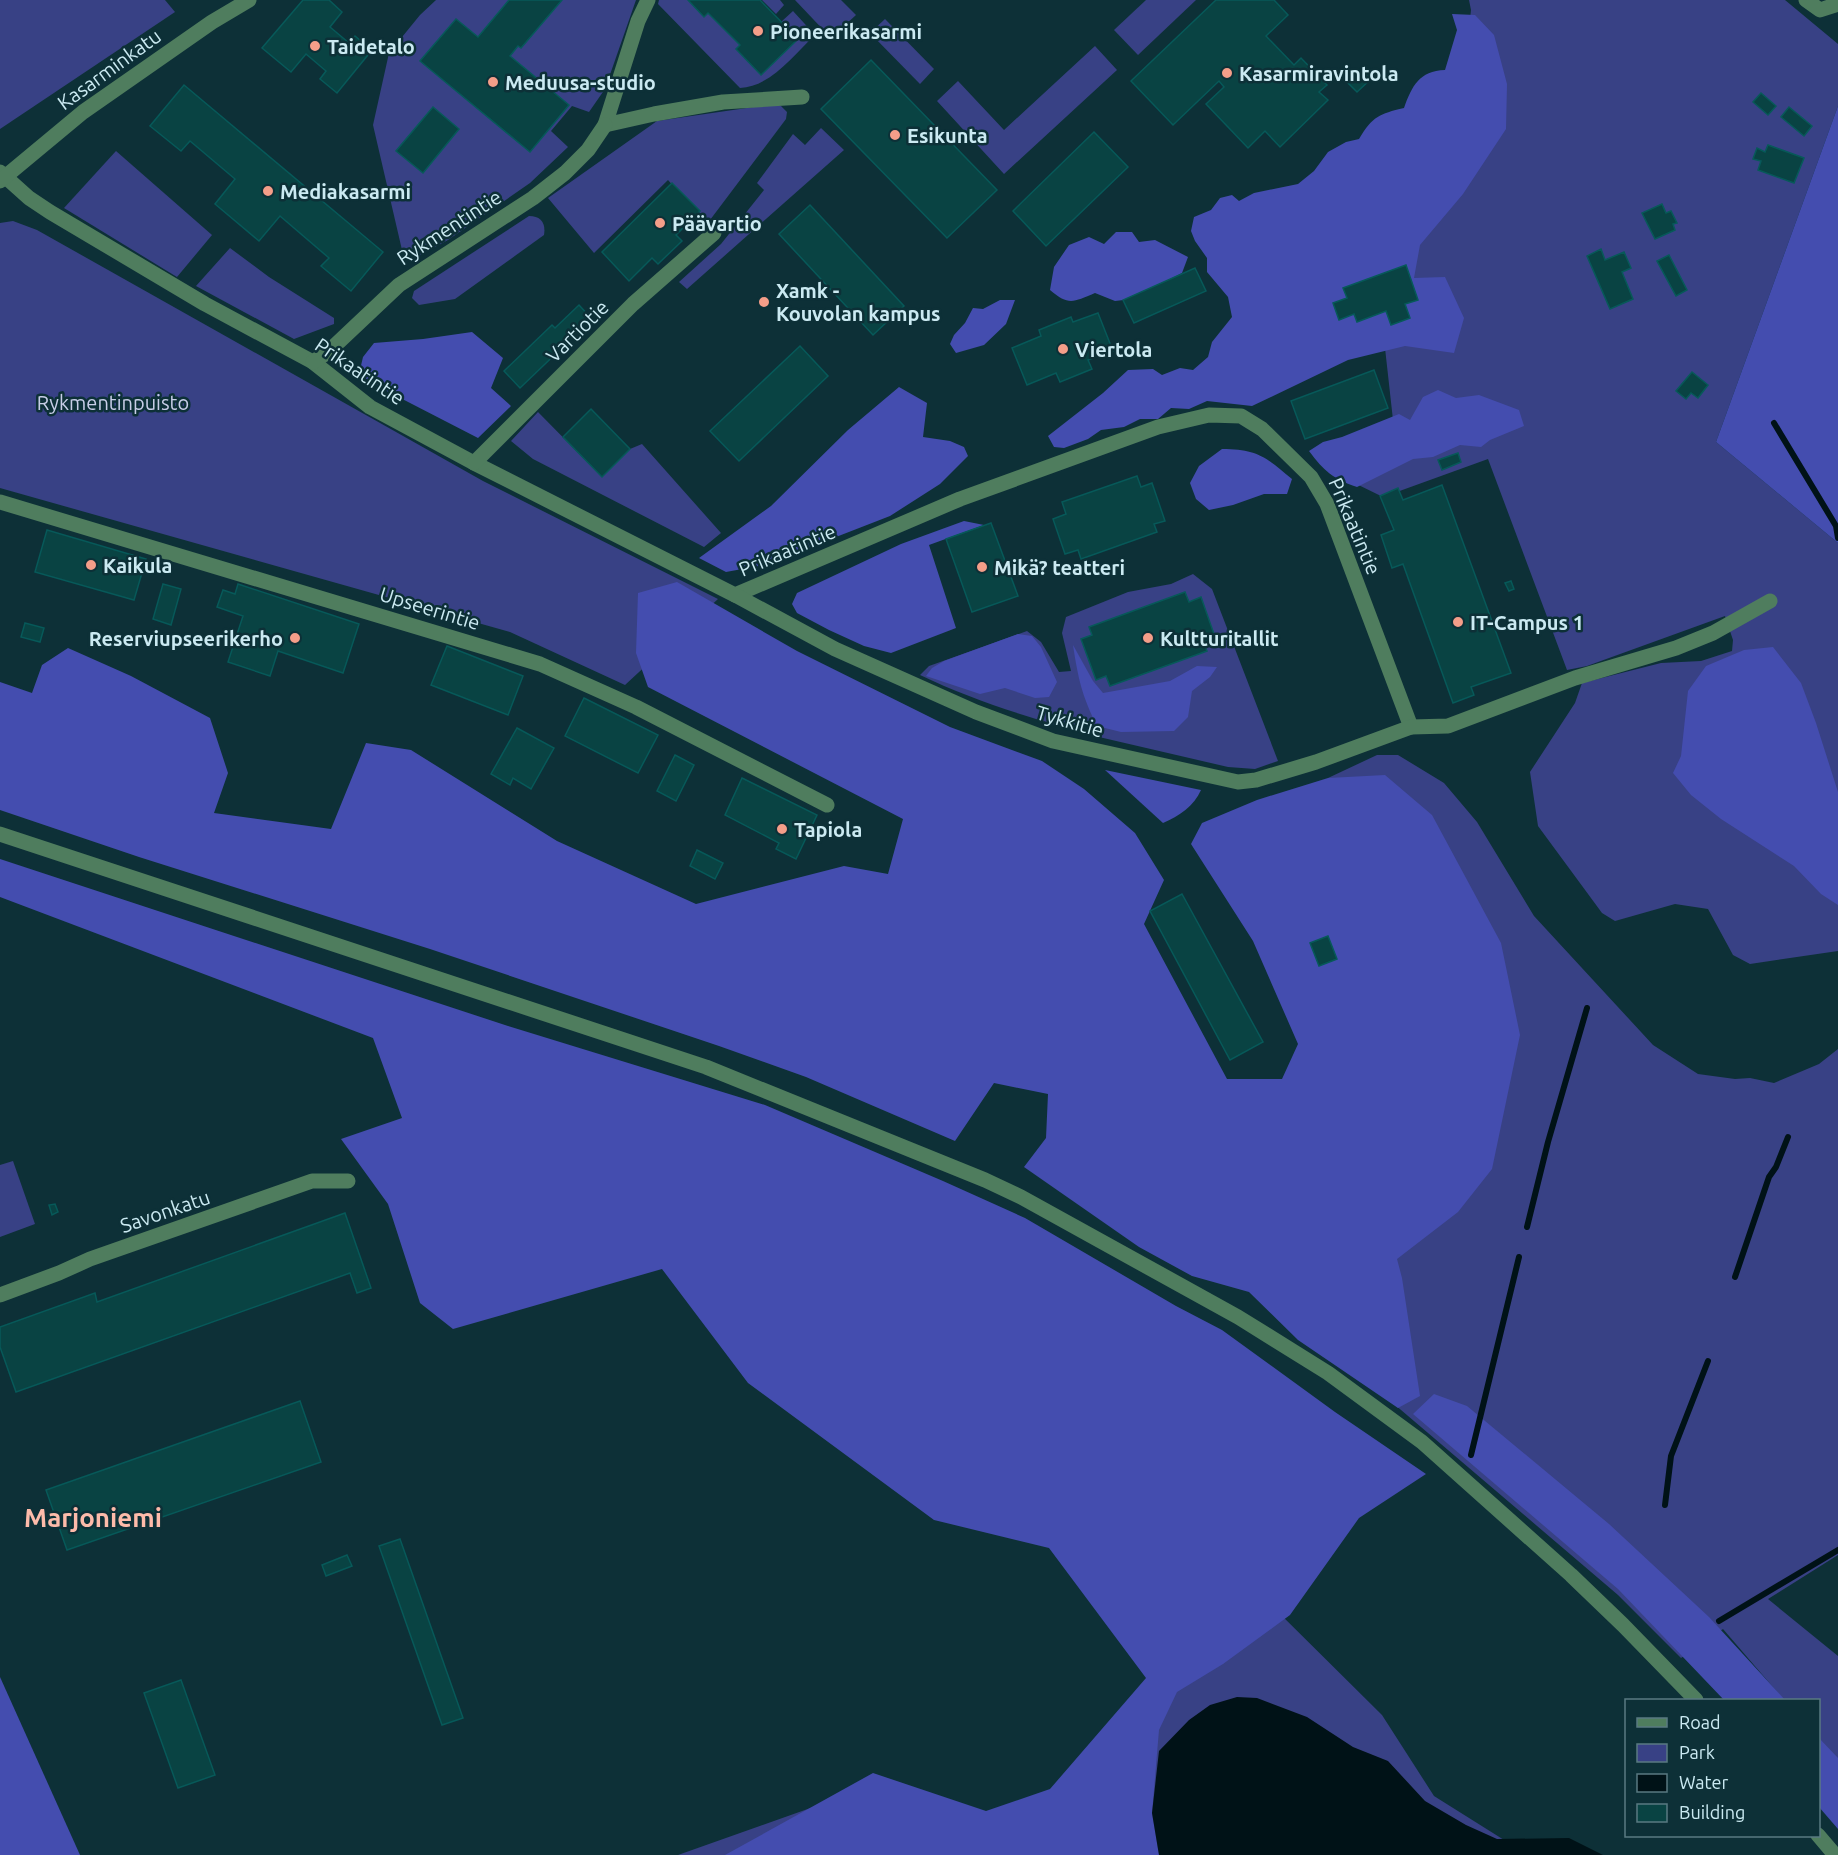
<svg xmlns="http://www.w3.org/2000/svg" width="1838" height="1855" viewBox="0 0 1838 1855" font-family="Ubuntu,sans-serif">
<rect width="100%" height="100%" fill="#0d3037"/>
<g fill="#384185">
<polygon points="0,0 165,0 175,12 0,129"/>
<polygon points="436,0 636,0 605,89 589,112 572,106 551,131 568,147 530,183 448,240 417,257 402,250 373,125 389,53 420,15"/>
<path d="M659,0H688L708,13L740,45L737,49L761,74L798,39L781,22L793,11L815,35C794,55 770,87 740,88L658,4Z"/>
<polygon points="762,0 780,0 784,5 776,14"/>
<polygon points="795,0 841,0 856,15 831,38"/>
<polygon points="1146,0 1196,0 1138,55 1114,30"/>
<polygon points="1469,0 1785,0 1838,44 1838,106 1716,442 1838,543 1838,951 1750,964 1733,955 1708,909 1675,904 1615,921 1602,913 1538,826 1530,772 1575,703 1582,683 1661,663 1701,661 1732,651 1733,640 1725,616 1587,666 1567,670 1488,459 1383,497 1334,473 1393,420 1384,339 1464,78 1471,10"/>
<polygon points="885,19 934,69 920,84 870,33"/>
<polygon points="1095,46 1117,70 1004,174 937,101 958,81 1004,130"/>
<polygon points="775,104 781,106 787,112 786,119 707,224 668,180 594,253 548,198 657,121"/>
<polygon points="821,128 844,150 687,289 679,282 721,244 764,190 757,183 793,134 805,145"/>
<polygon points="116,151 212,235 177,277 64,208"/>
<path d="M529,216C541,216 546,223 544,235L455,299L419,305L412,298L414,291Z"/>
<polygon points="13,221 37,230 483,481 718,599 625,685 510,632 0,488 0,223"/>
<polygon points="230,248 269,277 334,318 334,324 294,339 196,286"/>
<polygon points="538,412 602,477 630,449 642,444 721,533 704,547 533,459 511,441"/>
<path d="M1193,574L1212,589L1278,761L1255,769L1228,767L1099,737L1088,723L1079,722L1069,729C1018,714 968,698 920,675L929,666L1027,631L1041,642L1059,672L1071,671L1062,633L1066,617L1128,592L1171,584Z"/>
<polygon points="1377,755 1398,755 1444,783 1477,822 1534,916 1653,1045 1698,1074 1735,1079 1750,1078 1774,1083 1819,1064 1838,1049 1838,1555 1768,1599 1838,1656 1838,1764 1819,1741 1818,1700 1784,1700 1723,1629 1681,1658 1618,1595 1394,1404 1328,778"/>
<polygon points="13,1161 35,1224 0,1237 0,1165"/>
<polygon points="1259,1593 1382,1715 1434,1796 1528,1855 678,1855 878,1784 1043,1855 1110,1749"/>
</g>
<g fill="#444daf">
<path d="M1452,14L1475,15L1494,35L1507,84L1506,129L1463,194L1420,245L1414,278L1445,277L1464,318L1454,353L1405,346L1348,360L1252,406L1207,401L1189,409L1171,408L1158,419H1140L1124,427L1101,430L1088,439L1064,448L1054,447L1048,436L1103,393L1128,370L1153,369L1162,375L1180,368L1193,370L1208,357L1212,342L1232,317L1228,297L1207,272V258L1195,241L1191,231L1194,217L1211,210L1220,198L1232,195L1239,201L1254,193L1298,184L1314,171L1328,152L1346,142L1359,139C1373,116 1379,114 1404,108C1412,86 1419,71 1445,70L1457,30Z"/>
<polygon points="1838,106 1838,543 1716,442"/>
<path d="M1116,232H1132L1139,242L1155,240L1188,257L1182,273L1132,299L1115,301L1095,293C1073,302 1069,306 1050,290L1054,267L1069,245L1089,237L1104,244Z"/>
<polygon points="1000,300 1015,300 1006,324 984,345 956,353 950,344 954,335 965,323 973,308 983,309"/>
<polygon points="472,332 503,358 491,388 511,406 478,438 379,387 359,374 363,357 374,343 423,339"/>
<polygon points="899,387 927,403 923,437 950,441 964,447 968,456 940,484 890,516 764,565 726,572 699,558 771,506 848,430"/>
<path d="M1438,390L1456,398L1479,395L1519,410L1524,426L1490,440L1481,447L1460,445L1433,457L1413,459L1357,487C1333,479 1324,471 1309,451L1323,442L1342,437L1399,414L1410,420L1423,397Z"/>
<path d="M1222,449C1257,449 1266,457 1292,479L1287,494H1264L1233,505L1209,510L1196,499L1190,483L1199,466Z"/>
<polygon points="964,521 984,525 929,545 956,628 891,653 864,646 829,630 797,613 792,604 797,593 901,544"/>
<polygon points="677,582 797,651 950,727 1042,761 1084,789 1135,833 1164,880 1144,924 1227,1079 1282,1079 1298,1044 1253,941 1191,844 1202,823 1257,800 1328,778 1385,775 1432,815 1501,943 1520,1035 1492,1169 1458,1212 1397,1259 1402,1278 1420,1396 1398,1408 1298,1340 1249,1292 1192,1276 1139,1247 1024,1167 1046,1138 1048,1094 994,1083 955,1141 806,1077 719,1046 430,949 139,857 0,810 0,682 32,693 42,665 68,648 131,676 210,718 228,773 214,813 331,829 366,743 411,750 557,841 696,904 844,866 888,874 903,819 648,687 636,653 638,593"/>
<polygon points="1018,634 1032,636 1041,647 1057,682 1049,697 1035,698 1005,688 980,694 926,676 932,668 944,661"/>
<path d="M1073,645L1093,681L1103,693L1170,681L1197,666L1217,667L1210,677L1192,691L1188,717L1174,731L1121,732L1097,726C1082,696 1078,678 1073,645Z"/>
<polygon points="1773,647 1801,683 1816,723 1838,792 1838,905 1821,894 1794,866 1721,819 1691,795 1673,773 1681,756 1688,691 1706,666 1744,650"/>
<path d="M1105,770L1201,790C1194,806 1179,816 1163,823Z"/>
<polygon points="0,859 508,1026 765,1105 943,1181 1025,1218 1176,1306 1222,1330 1335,1412 1426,1474 1359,1518 1290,1615 1223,1664 1177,1692 1159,1730 1152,1813 1159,1855 725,1855 873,1773 986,1811 1050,1789 1146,1678 1049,1548 934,1520 748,1383 662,1269 453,1329 420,1303 388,1204 341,1139 402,1118 373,1038 0,897"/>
<polygon points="1434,1394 1467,1406 1609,1524 1709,1617 1785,1700 1724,1700 1618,1589 1413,1414"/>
<polygon points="0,1677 80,1855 0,1855"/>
<polygon points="1818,1737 1838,1758 1838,1829 1819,1807"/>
</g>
<polygon fill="#001217" points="1237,1697 1257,1698 1307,1717 1353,1747 1388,1761 1425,1801 1466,1825 1497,1839 1569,1838 1603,1855 1159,1855 1152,1813 1159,1751 1189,1720 1210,1705"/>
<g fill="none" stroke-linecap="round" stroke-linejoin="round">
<g stroke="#001217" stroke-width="6">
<polyline points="1774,423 1836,526 1838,538"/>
<polyline points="1527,1227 1548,1142 1587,1008"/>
<polyline points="1735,1277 1769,1177 1776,1167 1788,1137"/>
<polyline points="1471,1455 1519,1257"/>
<polyline points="1665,1505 1671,1456 1708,1361"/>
<polyline points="1719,1621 1838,1550"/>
</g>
</g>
<g fill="#094343" stroke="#075959" stroke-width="1.5">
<polygon points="303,0 329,0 342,12 330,27 349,43 355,36 372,50 337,93 320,79 326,71 306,54 291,72 262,48"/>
<polygon points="509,0 562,0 521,48 518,46 510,56 569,105 530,152 420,61 456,19 478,37"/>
<polygon points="688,0 760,0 798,39 761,75 736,49 740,45 708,13 704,17"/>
<polygon points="1216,0 1274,0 1288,15 1266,36 1294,65 1301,58 1327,85 1319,92 1328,100 1280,147 1265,131 1248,148 1206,104 1224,87 1219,81 1173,125 1131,81"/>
<polygon points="871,60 997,190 947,238 821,109"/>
<polygon points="1361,69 1371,79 1357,92 1347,82"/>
<polygon points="184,85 383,252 351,291 321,266 329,258 280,216 259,241 215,204 235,179 190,141 181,151 150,126"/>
<polygon points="1761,93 1776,106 1768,115 1753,102"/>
<polygon points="433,107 459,129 423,173 396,151"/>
<polygon points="1789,107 1812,126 1804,136 1781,117"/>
<polygon points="1094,132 1128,167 1046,246 1013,211"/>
<polygon points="1768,145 1804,158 1794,183 1758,170 1761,161 1753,159 1757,148 1765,152"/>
<polygon points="672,183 700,211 676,235 682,241 658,264 652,258 629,281 602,252"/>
<polygon points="1662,204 1666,213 1671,211 1677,223 1673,224 1675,230 1655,239 1642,213"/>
<polygon points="810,205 904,306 873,335 779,234"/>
<polygon points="1601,249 1605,260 1624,252 1631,268 1622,272 1633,299 1610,309 1587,256"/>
<polygon points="1669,255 1687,290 1676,296 1657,261"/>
<polygon points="1406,265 1418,300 1405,304 1410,318 1391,325 1386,311 1357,322 1354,314 1339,320 1333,303 1347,298 1343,288"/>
<polygon points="1195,268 1206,291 1134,323 1123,300"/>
<polygon points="579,305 590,317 566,340 568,342 520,388 504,371 552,325 555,328"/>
<polygon points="1098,313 1113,351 1088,360 1092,369 1060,382 1056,373 1027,385 1012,348 1041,336 1039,330 1071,317 1073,322"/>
<polygon points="800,346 828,376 739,461 710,431"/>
<polygon points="1374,370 1388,408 1305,439 1291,401"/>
<polygon points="1692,372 1708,385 1698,398 1691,393 1686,399 1676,391"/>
<polygon points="591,409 630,449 602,477 563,437"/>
<polygon points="1458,453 1461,462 1442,470 1438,460"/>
<polygon points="1137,476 1141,487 1152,483 1165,521 1154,524 1157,532 1081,559 1078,550 1065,554 1053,519 1066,514 1062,502"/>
<polygon points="1442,485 1511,673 1471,687 1474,695 1453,703 1403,564 1392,568 1381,535 1394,530 1380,496 1398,488 1403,500"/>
<polygon points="991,523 1018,596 972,612 946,539"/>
<polygon points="47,530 146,559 134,600 35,572"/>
<polygon points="1511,581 1514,589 1509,591 1505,583"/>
<polygon points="163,584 181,589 171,625 153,619"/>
<polygon points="238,584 359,624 343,673 278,651 270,676 228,662 243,616 217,607 223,590 235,594"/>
<polygon points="1185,592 1189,602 1201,597 1215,637 1203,642 1207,651 1110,686 1106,676 1096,680 1081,639 1092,635 1089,627"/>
<polygon points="25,623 44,628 40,642 21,637"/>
<polygon points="447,646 523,676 508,715 431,685"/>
<polygon points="584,698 658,735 638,773 565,736"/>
<polygon points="517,728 554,748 531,789 513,778 510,785 491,774"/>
<polygon points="675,755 694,765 676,801 657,791"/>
<polygon points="742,778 817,815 796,859 776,849 779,843 725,815"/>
<polygon points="697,850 723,863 715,879 690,866"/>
<polygon points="1182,894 1263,1042 1230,1060 1150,911"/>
<polygon points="1328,936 1337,959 1319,966 1310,943"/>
<polygon points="55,1204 58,1212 52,1215 49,1205"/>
<polygon points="345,1213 371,1288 357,1293 350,1273 16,1392 0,1347 0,1327 95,1293 97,1302"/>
<polygon points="300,1401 321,1462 67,1550 46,1490"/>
<polygon points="400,1539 463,1718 442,1725 379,1546"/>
<polygon points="347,1555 352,1566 326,1576 322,1565"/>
<polygon points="181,1680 215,1775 178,1788 144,1693"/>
</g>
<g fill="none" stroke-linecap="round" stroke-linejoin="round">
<g stroke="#4f7d5e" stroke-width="15">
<polyline points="648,0 638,21 605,125 654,114 723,102 802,97"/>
<polyline points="1806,0 1820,10 1838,4"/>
<polyline points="0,172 29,198 50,212 205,304 313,362 370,407 474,463 735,595 960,499 1158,427 1209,415 1241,416 1262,429 1311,477 1327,504 1411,727"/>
<polyline points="0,181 83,112 212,22 249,0"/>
<polyline points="313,362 328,352 399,285 533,198 565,173 588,150 605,125"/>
<polyline points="474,463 633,304 714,233"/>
<polyline points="0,502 540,664 636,707 827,805"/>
<polyline points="735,595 835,649 976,712 1053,741 1238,782 1256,780 1316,762 1411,727 1448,726 1575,678 1676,648 1713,633 1770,601"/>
<polyline points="0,834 706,1067 985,1180 1021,1197 1238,1317 1328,1373 1422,1442 1571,1575 1623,1625 1696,1700"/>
<polyline points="0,1295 59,1273 90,1259 312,1181 348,1181"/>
<polyline points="1818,1835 1835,1855"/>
</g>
</g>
<g fill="#f49e89" stroke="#0d3037" stroke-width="2">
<circle cx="758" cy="31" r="6"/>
<circle cx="315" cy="46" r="6"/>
<circle cx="1227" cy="73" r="6"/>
<circle cx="493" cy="82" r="6"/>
<circle cx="895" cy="135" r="6"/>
<circle cx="268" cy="191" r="6"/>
<circle cx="660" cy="223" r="6"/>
<circle cx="764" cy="302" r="6"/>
<circle cx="1063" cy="349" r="6"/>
<circle cx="91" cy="565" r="6"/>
<circle cx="982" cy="567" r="6"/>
<circle cx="1458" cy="622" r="6"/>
<circle cx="295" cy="638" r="6"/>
<circle cx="1148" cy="638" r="6"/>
<circle cx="782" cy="829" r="6"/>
</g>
<g text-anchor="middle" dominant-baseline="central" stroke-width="5" stroke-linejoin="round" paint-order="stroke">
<g font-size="20" font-weight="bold" fill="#cbeaf2" stroke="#0d3037" text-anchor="start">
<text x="770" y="31">Pioneerikasarmi</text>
<text x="327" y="46">Taidetalo</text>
<text x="1239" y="73">Kasarmiravintola</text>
<text x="505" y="82">Meduusa-studio</text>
<text x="907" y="135">Esikunta</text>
<text x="280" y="191">Mediakasarmi</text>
<text x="672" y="223">Päävartio</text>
<text x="776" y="290">Xamk -<tspan x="776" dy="23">Kouvolan kampus</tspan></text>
<text x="1075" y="349">Viertola</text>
<text x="103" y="565">Kaikula</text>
<text x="994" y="567">Mikä? teatteri</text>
<text x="1470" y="622">IT-Campus 1</text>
<text x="283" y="638" text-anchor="end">Reserviupseerikerho</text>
<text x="1160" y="638">Kultturitallit</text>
<text x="794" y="829">Tapiola</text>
</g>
<g font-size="20" fill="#cbeaf2" stroke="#0d3037">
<text transform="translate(109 69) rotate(-36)">Kasarminkatu</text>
<text transform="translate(449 227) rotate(-33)">Rykmentintie</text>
<text transform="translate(577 331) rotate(-45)">Vartiotie</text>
<text transform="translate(360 371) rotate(34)">Prikaatintie</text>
<text transform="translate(1355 526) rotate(67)">Prikaatintie</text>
<text transform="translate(787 550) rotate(-23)">Prikaatintie</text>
<text transform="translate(430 608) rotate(17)">Upseerintie</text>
<text transform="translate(1070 721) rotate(16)">Tykkitie</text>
<text transform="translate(165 1211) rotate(-19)">Savonkatu</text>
</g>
<g font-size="20" fill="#c8cee8" stroke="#0d3037">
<text x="113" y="402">Rykmentinpuisto</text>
</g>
<g font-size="26" font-weight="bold" fill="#fdbbaa" stroke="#0d3037">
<text x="93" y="1517">Marjoniemi</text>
</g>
</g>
<rect x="1625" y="1699" width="195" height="138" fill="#0d3037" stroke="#597a82" stroke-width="1.5"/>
<rect x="1637" y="1718" width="30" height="9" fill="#4f7d5e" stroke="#597a82" stroke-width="1.5"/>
<text x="1679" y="1729" font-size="18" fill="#cbeaf2">Road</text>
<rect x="1637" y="1744" width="30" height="18" fill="#384185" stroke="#597a82" stroke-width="1.5"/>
<text x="1679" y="1759" font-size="18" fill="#cbeaf2">Park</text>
<rect x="1637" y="1774" width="30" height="18" fill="#001217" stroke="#597a82" stroke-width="1.5"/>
<text x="1679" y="1789" font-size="18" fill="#cbeaf2">Water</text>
<rect x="1637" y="1804" width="30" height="18" fill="#094343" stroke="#597a82" stroke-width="1.5"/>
<text x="1679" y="1819" font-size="18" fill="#cbeaf2">Building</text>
</svg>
